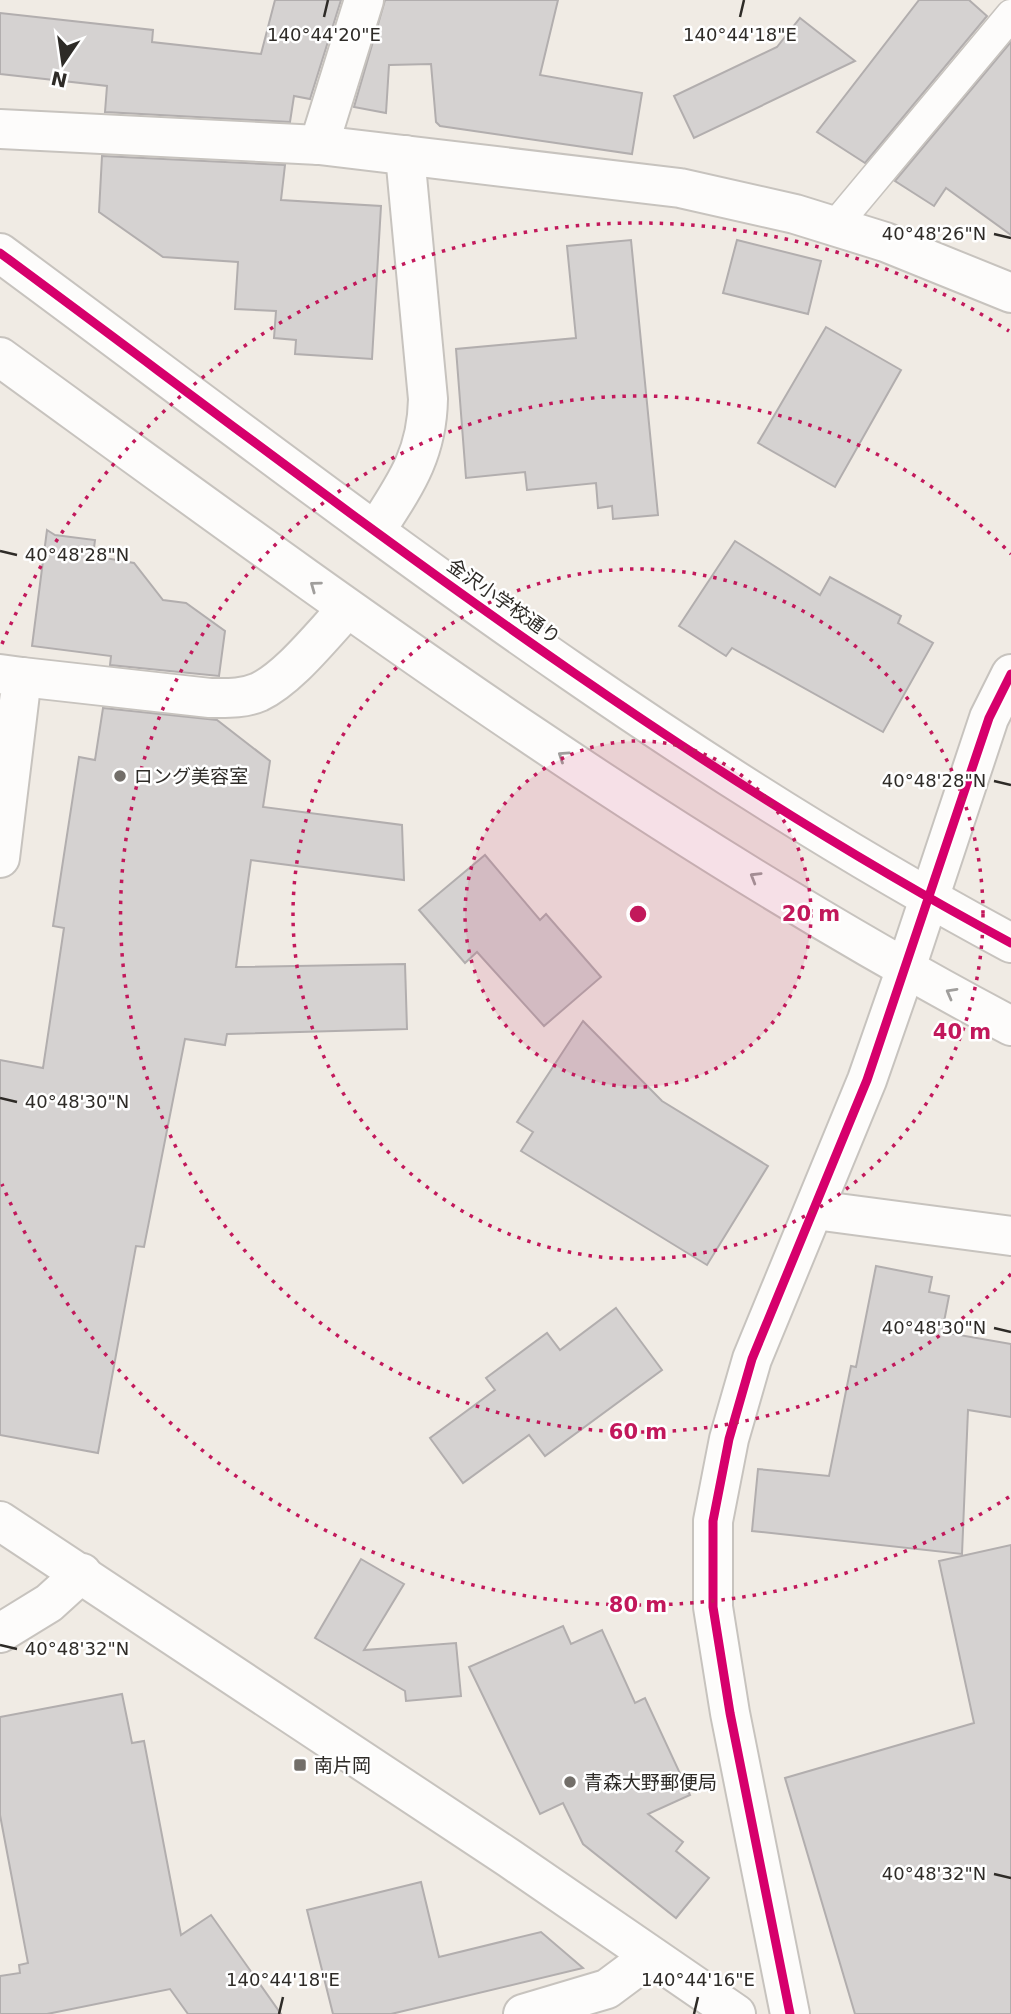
<svg xmlns="http://www.w3.org/2000/svg" width="1011" height="2014" viewBox="0 0 1011 2014" font-family="'DejaVu Sans','Noto Sans JP',sans-serif">
<rect width="100%" height="100%" fill="#f0ebe4"/>
<g fill="#d5d2d1" stroke="#b2aeae" stroke-width="2">
<polygon points="275,0 341,0 310,99 294,96 290,122 105,112 107,86 0,74 0,13 153,30 152,42 261,54"/>
<polygon points="385,0 558,0 540,75 642,93 632,154 440,126 436,122 431,64 389,65 386,113 354,107"/>
<polygon points="919,0 969,0 987,16 865,163 817,132"/>
<polygon points="800,18 855,61 694,138 674,96 777,47"/>
<polygon points="1011,42 1011,235 946,188 934,206 895,181"/>
<polygon points="102,156 285,165 281,200 381,206 372,359 295,354 296,340 274,338 276,311 235,309 238,262 163,257 99,212"/>
<polygon points="631,240 658,515 613,519 612,506 598,508 596,483 527,490 525,472 466,478 456,349 576,338 567,246"/>
<polygon points="737,240 821,261 808,314 723,293"/>
<polygon points="826,327 901,370 835,487 758,443"/>
<polygon points="47,530 55,535 95,540 93,556 134,563 163,600 186,603 225,631 219,676 110,665 111,656 32,646"/>
<polygon points="735,541 820,595 830,577 901,616 898,623 933,643 883,732 732,648 726,656 679,626"/>
<polygon points="103,708 217,720 270,761 263,807 402,825 404,880 251,860 236,967 405,964 407,1029 227,1034 225,1045 185,1039 144,1247 136,1246 98,1453 0,1435 0,1060 43,1068 64,928 53,926 79,757 95,760"/>
<polygon points="485,855 540,920 546,914 601,977 544,1026 477,952 465,963 419,910"/>
<polygon points="583,1021 662,1101 768,1166 707,1265 521,1151 533,1132 517,1122"/>
<polygon points="876,1266 932,1277 929,1292 949,1296 942,1332 1011,1344 1011,1417 968,1410 962,1554 752,1531 758,1469 829,1476 851,1366 856,1367"/>
<polygon points="616,1308 662,1370 545,1456 529,1435 463,1483 430,1438 495,1390 486,1378 547,1333 560,1350"/>
<polygon points="1011,1545 1011,2014 855,2014 785,1778 974,1723 939,1561"/>
<polygon points="361,1559 404,1584 364,1650 456,1643 461,1696 406,1701 405,1691 315,1638"/>
<polygon points="563,1626 571,1644 602,1630 635,1703 645,1698 690,1795 648,1814 683,1842 676,1851 709,1878 676,1918 583,1844 563,1803 540,1814 469,1667"/>
<polygon points="122,1694 132,1743 144,1741 181,1935 211,1915 281,2014 188,2014 170,1989 47,2014 0,2014 0,1976 20,1973 19,1965 28,1963 0,1815 0,1717"/>
<polygon points="421,1882 439,1957 541,1932 583,1968 391,2014 333,2014 307,1910"/>
</g>
<g fill="none" stroke-linecap="round" stroke-linejoin="round">
<g stroke="#c7c3be" stroke-width="33">
<polyline id="service" points="834,227 1011,15"/>
</g>
<g stroke="#c7c3be" stroke-width="42">
<g id="minor">
<polyline points="0,129 319,145 680,188 795,214 885,242 1011,293"/>
<polyline points="319,145 364,0"/>
<path d="M376,530C405,485 427,455 428,399L405,155"/>
<polyline points="0,674 22,677 0,858"/>
<path d="M22,677L210,698C226,698 243,699 259,692C290,677 323,634 347,609"/>
<polyline points="906,968 989,718 1011,674"/>
<polyline points="815,1210 1011,1236"/>
<polyline points="0,1633 49,1603 82,1573"/>
<polyline points="523,2014 607,1989 650,1957"/>
</g>
</g>
<g stroke="#c7c3be" stroke-width="42">
<g id="tertiary">
<path d="M0,253C328,495 650,750 1011,943"/>
<path d="M0,357C327,594 653,837 1011,1026"/>
<polyline points="0,1521 509,1858 736,2014"/>
<polyline points="790,2014 730,1713 713,1607 713,1521 729,1439 752,1359 867,1080 906,968"/>
</g>
</g>
<use href="#service" stroke="#fdfcfb" stroke-width="30"/>
<use href="#minor" stroke="#fdfcfb" stroke-width="38"/>
<use href="#tertiary" stroke="#fdfcfb" stroke-width="38"/>
<g stroke="#fff" stroke-width="13">
<g id="cycleway">
<path d="M0,253C328,495 650,750 1011,943"/>
<polyline points="790,2014 730,1713 713,1607 713,1521 729,1439 752,1359 867,1080 989,718 1011,674"/>
</g>
</g>
<use href="#cycleway" stroke="#d6006c" stroke-width="9"/>
</g>
<defs><path id="oneway-chevron" d="M-2-3.5L2.5 0L-2 3.5" fill="none" stroke-width="1.6" stroke-linecap="round" stroke-linejoin="round" transform="scale(1.75)"/></defs>
<g stroke="#a09e9c">
<use href="#oneway-chevron" transform="translate(315 586) rotate(-144)"/>
<use href="#oneway-chevron" transform="translate(563 756) rotate(-146)"/>
<use href="#oneway-chevron" transform="translate(755 877) rotate(-149)"/>
<use href="#oneway-chevron" transform="translate(951 993) rotate(-151)"/>
</g>
<path fill="none" stroke="#2e2b27" stroke-width="2.5" d="M324,17L328,0M740,17L744,0M994,234L1011,238M0,551L17,555M994,781L1011,785M0,1098L17,1102M994,1328L1011,1332M0,1645L17,1649M994,1874L1011,1878M279,2014L283,1997M694,2014L698,1997"/>
<circle cx="638" cy="914" r="173" fill="#c2185b" fill-opacity=".12"/>
<g fill="none" stroke="#c2185b" stroke-width="3.5" stroke-dasharray="3.5 7">
<circle cx="638" cy="914" r="173"/>
<circle cx="638" cy="914" r="345"/>
<path d="M1011 1274A518 518 0 1 1 1011 554"/>
<path d="M1009 1497A691 691 0 0 1 2 1184M2 644A691 691 0 0 1 1009 331"/>
</g>
<g fill="#726e69" stroke="#fff" stroke-width="2.5">
<circle cx="120" cy="776" r="7"/>
<rect x="293" y="1758" width="14" height="14" rx="3.5"/>
<circle cx="570" cy="1782" r="7"/>
</g>
<g text-anchor="middle" dominant-baseline="central" stroke-width="5" stroke-linejoin="round" paint-order="stroke">
<g font-size="19" fill="#2e2b27" stroke="#fff">
<text transform="translate(504 601) rotate(35)">金沢小学校通り</text>
</g>
<g font-size="19" fill="#2e2b27" stroke="#fff" text-anchor="start">
<text x="134" y="776">ロング美容室</text>
<text x="314" y="1765">南片岡</text>
<text x="584" y="1782">青森大野郵便局</text>
</g>
</g>
<g font-size="18" text-anchor="middle" fill="#2e2b27" stroke="#fff" stroke-width="5" stroke-linejoin="round" paint-order="stroke">
<text x="324" y="41">140°44'20"E</text>
<text x="740" y="41">140°44'18"E</text>
<text x="934" y="240">40°48'26"N</text>
<text x="77" y="561">40°48'28"N</text>
<text x="934" y="787">40°48'28"N</text>
<text x="77" y="1108">40°48'30"N</text>
<text x="934" y="1334">40°48'30"N</text>
<text x="77" y="1655">40°48'32"N</text>
<text x="934" y="1880">40°48'32"N</text>
<text x="283" y="1986">140°44'18"E</text>
<text x="698" y="1986">140°44'16"E</text>
</g>
<circle cx="638" cy="914" r="10" fill="#c2185b" stroke="#fff" stroke-width="3.5"/>
<g font-size="21" text-anchor="middle" font-weight="bold" fill="#c2185b" stroke="#fff" stroke-width="5" stroke-linejoin="round" paint-order="stroke">
<text x="811" y="921">20 m</text>
<text x="962" y="1039">40 m</text>
<text x="638" y="1439">60 m</text>
<text x="638" y="1612">80 m</text>
</g>
<g transform="translate(63 63) rotate(193)" stroke="#ffffff" stroke-width="5" paint-order="stroke">
<path d="M0-5L12 26L0 18L-12 26Z" fill="#2e2b27"/>
<text y="-10" font-size="19" font-weight="bold" text-anchor="middle" fill="#2e2b27">N</text>
</g>
</svg>
